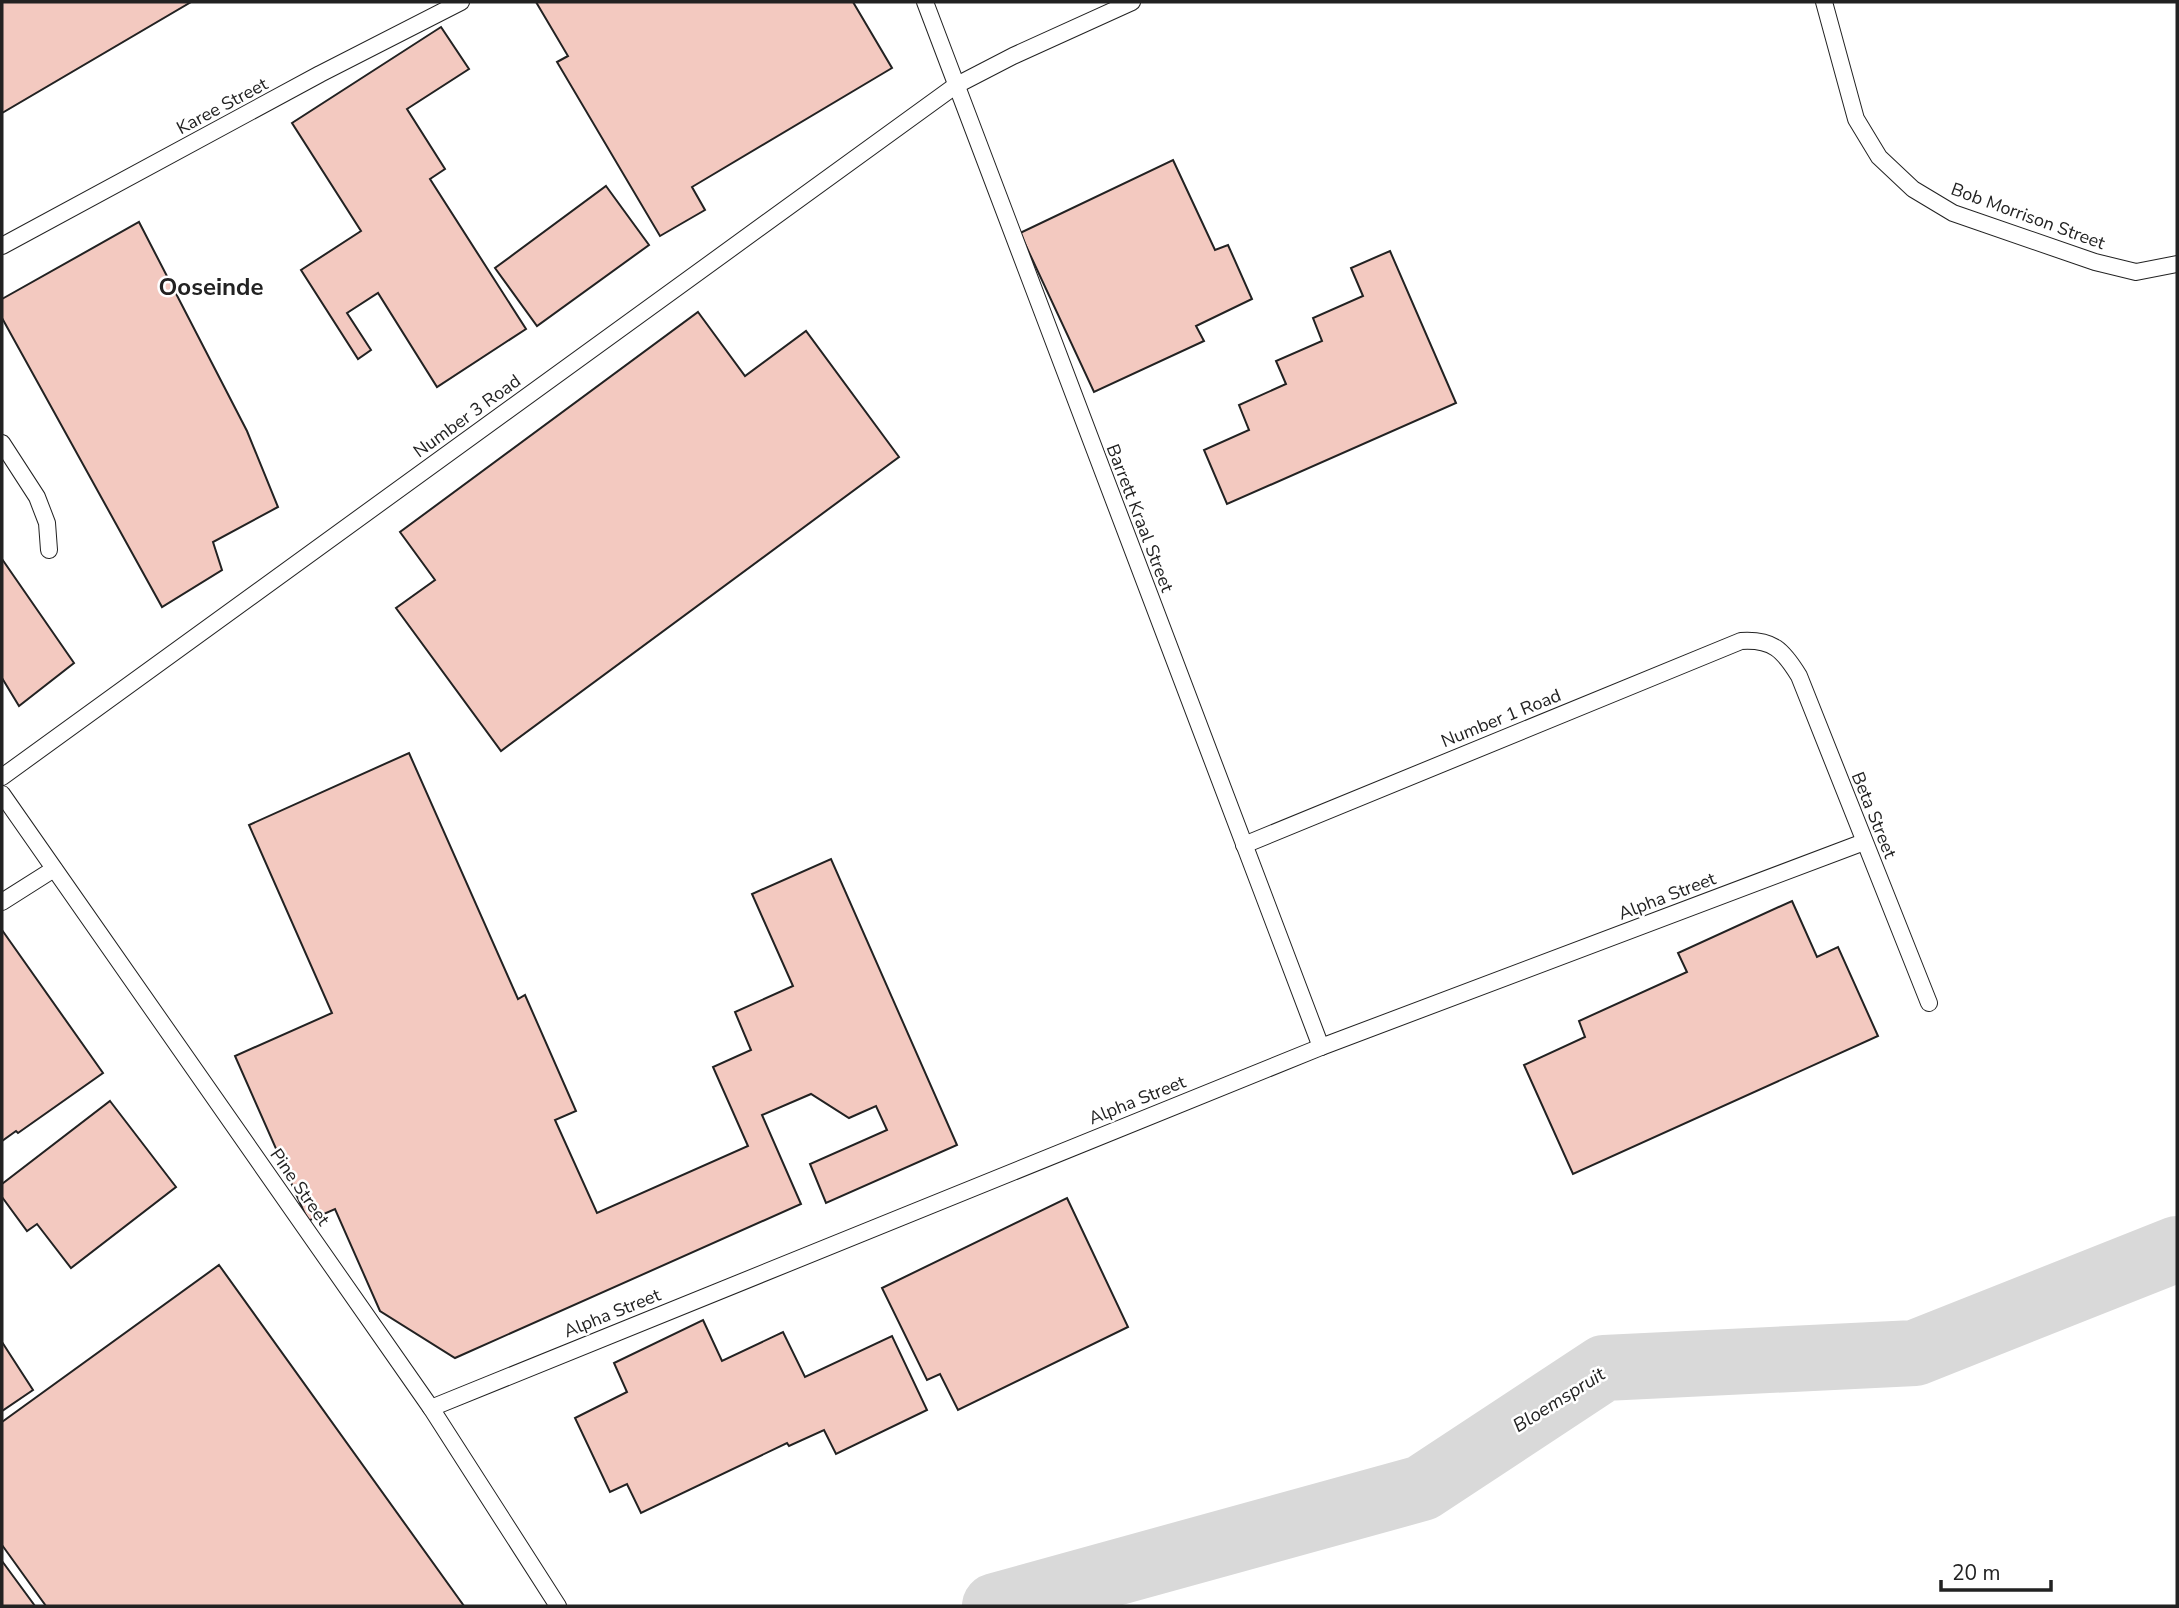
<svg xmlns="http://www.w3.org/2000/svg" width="2179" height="1608" viewBox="0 0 2179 1608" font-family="'Nunito Sans',sans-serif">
<rect width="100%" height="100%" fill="#fff"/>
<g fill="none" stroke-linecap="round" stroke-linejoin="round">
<polyline stroke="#d9d9d9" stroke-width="66" points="995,1606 1422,1488 1604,1368 1915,1353 2177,1249"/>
</g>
<g fill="#f3c9c0" stroke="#222" stroke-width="2">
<polygon points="2,2 191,2 2,113"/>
<polygon points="536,2 853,2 892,68 692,187 705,210 660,236 557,62 568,56"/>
<polygon points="441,27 469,69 407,109 445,169 430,179 526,329 437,387 378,293 347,313 371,350 358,359 301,270 361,231 292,123"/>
<polygon points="1173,160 1215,250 1228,245 1252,299 1196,326 1204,341 1094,392 1020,233"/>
<polygon points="606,186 649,245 537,326 495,268"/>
<polygon points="139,222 247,431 278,507 213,542 222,570 162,607 2,318 2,299"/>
<polygon points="1390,251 1456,403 1227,504 1204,450 1249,430 1239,405 1286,384 1276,361 1322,341 1313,318 1363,296 1351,268"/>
<polygon points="698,312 745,376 806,331 899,457 501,751 396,608 435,580 400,532"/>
<polygon points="2,559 74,663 19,706 2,678"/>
<polygon points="409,753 518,999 525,995 576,1111 555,1120 597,1213 748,1146 713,1067 751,1050 735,1012 793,986 752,894 831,859 957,1145 826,1203 810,1164 887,1130 876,1106 849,1118 811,1094 762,1115 801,1204 455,1358 380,1311 335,1209 308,1221 235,1056 332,1013 249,825"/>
<polygon points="1792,901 1817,957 1838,947 1878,1036 1573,1174 1524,1065 1585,1037 1579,1021 1687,972 1678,953"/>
<polygon points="2,930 103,1073 18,1133 16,1131 2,1141"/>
<polygon points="110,1101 176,1187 71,1268 37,1224 27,1231 2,1197 2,1184"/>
<polygon points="1067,1198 1128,1327 958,1410 940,1374 927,1380 882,1288"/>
<polygon points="219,1265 464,1606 46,1606 2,1545 2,1422"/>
<polygon points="703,1320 722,1361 783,1332 805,1377 892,1336 927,1410 836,1454 824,1430 789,1446 787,1443 641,1513 627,1484 610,1492 575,1418 627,1392 614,1363"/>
<polygon points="2,1342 33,1390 2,1411"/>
<polygon points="2,1561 35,1606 2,1606"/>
</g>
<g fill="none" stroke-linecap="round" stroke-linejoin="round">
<g stroke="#222" stroke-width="18">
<g id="service">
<polyline points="925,2 1321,1047"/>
<polyline points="1824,2 1856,119 1879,157 1913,189 1953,213 2095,262 2136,272 2177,264"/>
<polyline points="2,246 320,74 461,2"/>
<polyline points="2,443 37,497 47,523 49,550"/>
<polyline points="2,777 955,86 1013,56 1132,2"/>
<polyline points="2,794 431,1408 558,1606"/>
<path d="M1244,845L1741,641C1773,639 1783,650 1799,676L1929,1003"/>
<polyline points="2,902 54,869"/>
<polyline points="431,1408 1321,1047 1864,842"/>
</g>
</g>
<use href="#service" stroke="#fff" stroke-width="16"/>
</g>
<g text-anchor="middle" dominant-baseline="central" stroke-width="5" stroke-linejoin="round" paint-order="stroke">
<g font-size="18" fill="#222" stroke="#fff">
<text transform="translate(222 106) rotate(-28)">Karee Street</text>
<text transform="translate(2028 216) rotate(20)">Bob Morrison Street</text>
<text transform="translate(467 416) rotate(-36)">Number 3 Road</text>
<text transform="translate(1140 518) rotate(69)">Barrett Kraal Street</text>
<text transform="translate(1501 718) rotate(-22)">Number 1 Road</text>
<text transform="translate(1874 815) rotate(68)">Beta Street</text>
<text transform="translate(1667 896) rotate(-21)">Alpha Street</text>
<text transform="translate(1137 1100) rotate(-22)">Alpha Street</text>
<text transform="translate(300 1187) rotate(55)">Pine Street</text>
<text transform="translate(612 1313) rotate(-22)">Alpha Street</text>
</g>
<g font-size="19" font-style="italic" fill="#222" stroke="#fff">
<text transform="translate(1559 1400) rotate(-32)">Bloemspruit</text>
</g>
<g font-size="24" font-weight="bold" fill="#222" stroke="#fff">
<text x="211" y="287">Ooseinde</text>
</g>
</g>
<rect width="2179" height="1608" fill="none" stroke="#222222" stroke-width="7"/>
<path d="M1941 1580v10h110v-10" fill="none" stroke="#222222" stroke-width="3.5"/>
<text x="1952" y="1580" font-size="21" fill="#222222" stroke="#ffffff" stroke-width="5" paint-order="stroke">20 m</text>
</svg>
